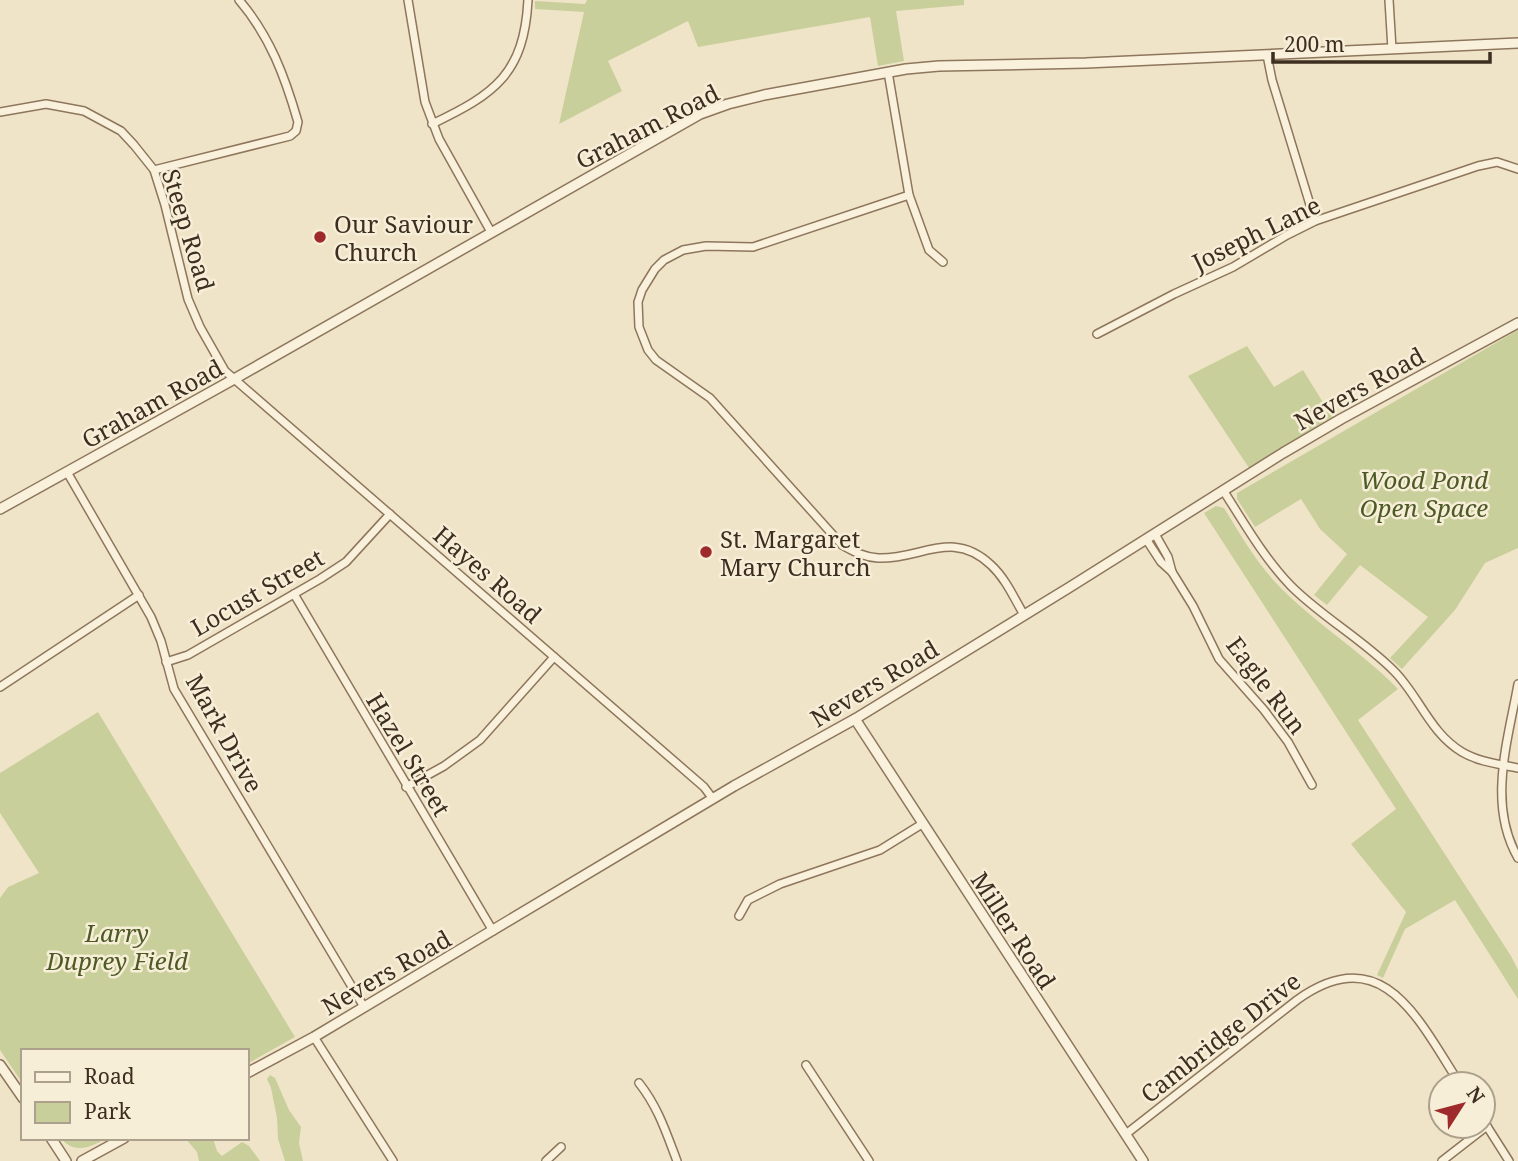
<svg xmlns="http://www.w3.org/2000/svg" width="1518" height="1161" viewBox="0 0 1518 1161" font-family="'Noto Serif',serif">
<rect width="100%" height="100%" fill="#f0e4c8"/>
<g fill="#c9cf9b">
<polygon points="587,0 964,0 964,5 896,11 904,61 878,66 870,17 698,47 688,21 608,61 622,91 559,124 584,12 535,9 535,1 585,4"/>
<polygon points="1518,330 1518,548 1485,563 1455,610 1402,669 1390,658 1428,617 1360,565 1327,605 1314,595 1347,554 1320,529 1301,499 1255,527 1237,499 1237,493"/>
<polygon points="1247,346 1274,387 1303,370 1332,417 1249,468 1188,376"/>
<path d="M1216,506L1224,508C1240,534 1255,560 1276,583C1313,622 1360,650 1398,689L1358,720L1511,956L1518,970V999L1455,900L1405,929L1383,978L1377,975L1406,912L1351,844L1396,809L1204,513Z"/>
<polygon points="98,712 295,1037 247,1064 247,1051 23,1051 23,1084 0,1050 0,898 8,887 39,873 0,813 0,773"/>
<polygon points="270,1075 275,1078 289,1110 301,1127 299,1143 303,1161 285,1161 278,1139 277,1118 271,1088 267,1079"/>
<path d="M61,1138H107C91,1147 74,1155 61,1138Z"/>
<polygon points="185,1138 213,1138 217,1151 222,1156 242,1142 249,1146 260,1161 199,1161 197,1152"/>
</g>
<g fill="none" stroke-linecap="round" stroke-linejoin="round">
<g stroke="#8d765c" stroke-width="10">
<g id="minor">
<polyline points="408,0 425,102 439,139 491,232"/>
<polyline points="1389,0 1392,49"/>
<polyline points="1267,55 1272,80 1315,221"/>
<polyline points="888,72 909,195 929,250 943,262"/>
<polyline points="0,112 46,104 84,111 121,131 134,145 154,170 165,205 188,299 200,327 225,371 704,787 713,799"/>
<path d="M432,124C495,94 524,74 528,0"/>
<path d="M154,170L290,136L296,131L298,122C285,77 270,36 239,0"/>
<path d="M909,195L753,247L706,246L683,250L664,260L655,269L642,290L638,302L639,327L648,350L656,360L710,398L842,545C854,552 864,557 878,558C920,560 952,528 991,565C1006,579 1014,598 1024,615"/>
<polyline points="1097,334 1174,294 1233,267 1287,235 1315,221 1478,166 1497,162 1518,169"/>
<polyline points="67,472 151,617 161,641 174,689 364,1007"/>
<path d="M1223,490C1244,523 1264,558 1291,586C1322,617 1362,639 1394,671C1419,696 1430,733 1462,752C1479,762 1499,764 1518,768"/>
<polyline points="1155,534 1168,557 1172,572"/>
<polyline points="1146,539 1161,562 1172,572 1193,606 1219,659 1264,710 1288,742 1312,785"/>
<polyline points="294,594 493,931"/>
<polyline points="166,662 188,655 320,579 346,562 390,514"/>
<path d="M1518,684C1508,741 1487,804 1518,858"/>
<polyline points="0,687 139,595"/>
<polyline points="406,787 444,766 480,740 554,657"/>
<polyline points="739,916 748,900 780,884 880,850 922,824"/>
<polyline points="314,1037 393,1161"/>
<polyline points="806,1065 869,1161"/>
<path d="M639,1083C658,1107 666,1132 677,1161"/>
<polyline points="1483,1120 1509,1161"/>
<path d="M1126,1134L1297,1000C1383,938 1419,1021 1460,1084"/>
<polyline points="546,1161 561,1147"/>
<polyline points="1442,1161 1487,1126"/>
</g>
</g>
<g stroke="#8d765c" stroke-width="12">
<g id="tertiary">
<polyline points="0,509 236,378 700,114 728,104 764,95 906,69 939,66 1086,63 1518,43"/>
<polyline points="855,719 1143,1161"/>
<polyline points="0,1065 23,1098"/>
<polyline points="247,1073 314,1037 734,786 855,719 1070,587 1283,453 1341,419 1518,323"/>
<polyline points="51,1138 66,1161"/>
<polyline points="82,1161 124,1138"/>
</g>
</g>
<use href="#minor" stroke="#faf1dc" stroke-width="7"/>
<use href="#tertiary" stroke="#faf1dc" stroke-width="9"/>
</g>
<g fill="#9e2a2b" stroke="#f7eed8" stroke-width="2.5">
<circle cx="320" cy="237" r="7"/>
<circle cx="706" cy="552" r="7"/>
</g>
<g text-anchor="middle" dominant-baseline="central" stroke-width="5" stroke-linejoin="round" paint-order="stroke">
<g font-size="24" fill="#3d2e20" stroke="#f7eed8">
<text transform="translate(647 126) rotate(-27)">Graham Road</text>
<text transform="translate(189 230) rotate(73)">Steep Road</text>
<text transform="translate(1256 233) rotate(-26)">Joseph Lane</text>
<text transform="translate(1359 388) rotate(-29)">Nevers Road</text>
<text transform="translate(152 403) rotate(-29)">Graham Road</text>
<text transform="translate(488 574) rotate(41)">Hayes Road</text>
<text transform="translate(257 592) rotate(-30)">Locust Street</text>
<text transform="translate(874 683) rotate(-31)">Nevers Road</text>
<text transform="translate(1267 685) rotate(53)">Eagle Run</text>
<text transform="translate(225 733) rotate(61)">Mark Drive</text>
<text transform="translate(409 754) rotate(59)">Hazel Street</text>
<text transform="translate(1014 930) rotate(57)">Miller Road</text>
<text transform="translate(386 972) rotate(-30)">Nevers Road</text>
<text transform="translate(1220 1037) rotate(-38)">Cambridge Drive</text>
</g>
<g font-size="24" fill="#3d2e20" stroke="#f7eed8" text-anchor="start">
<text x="334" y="223">Our Saviour<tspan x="334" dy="28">Church</tspan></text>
<text x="720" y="538">St. Margaret<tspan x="720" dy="28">Mary Church</tspan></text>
</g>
<g font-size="24" font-style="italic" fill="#4d5a26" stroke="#f7eed8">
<text x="1424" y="479">Wood Pond<tspan x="1424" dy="28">Open Space</tspan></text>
<text x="117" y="932">Larry<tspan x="117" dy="28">Duprey Field</tspan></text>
</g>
</g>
<rect x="21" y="1049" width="228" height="91" fill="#f7eed8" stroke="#ada18e" stroke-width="2"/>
<rect x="35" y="1072" width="35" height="10" fill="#faf1dc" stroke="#ada18e" stroke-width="2"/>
<text x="84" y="1084" font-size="21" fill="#3d2e20">Road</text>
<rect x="35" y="1102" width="35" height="21" fill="#c9cf9b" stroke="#ada18e" stroke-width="2"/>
<text x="84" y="1119" font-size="21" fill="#3d2e20">Park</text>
<g transform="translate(1462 1105) rotate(54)"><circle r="33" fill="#f7eed8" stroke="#ada18e" stroke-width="2"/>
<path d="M0-5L12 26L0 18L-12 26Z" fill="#9e2a2b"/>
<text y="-10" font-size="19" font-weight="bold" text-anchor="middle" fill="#3d2e20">N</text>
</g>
<path d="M1273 52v10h217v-10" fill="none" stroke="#3d2e20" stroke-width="3.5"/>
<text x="1284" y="52" font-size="21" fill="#3d2e20" stroke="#f7eed8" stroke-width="5" paint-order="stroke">200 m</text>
</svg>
